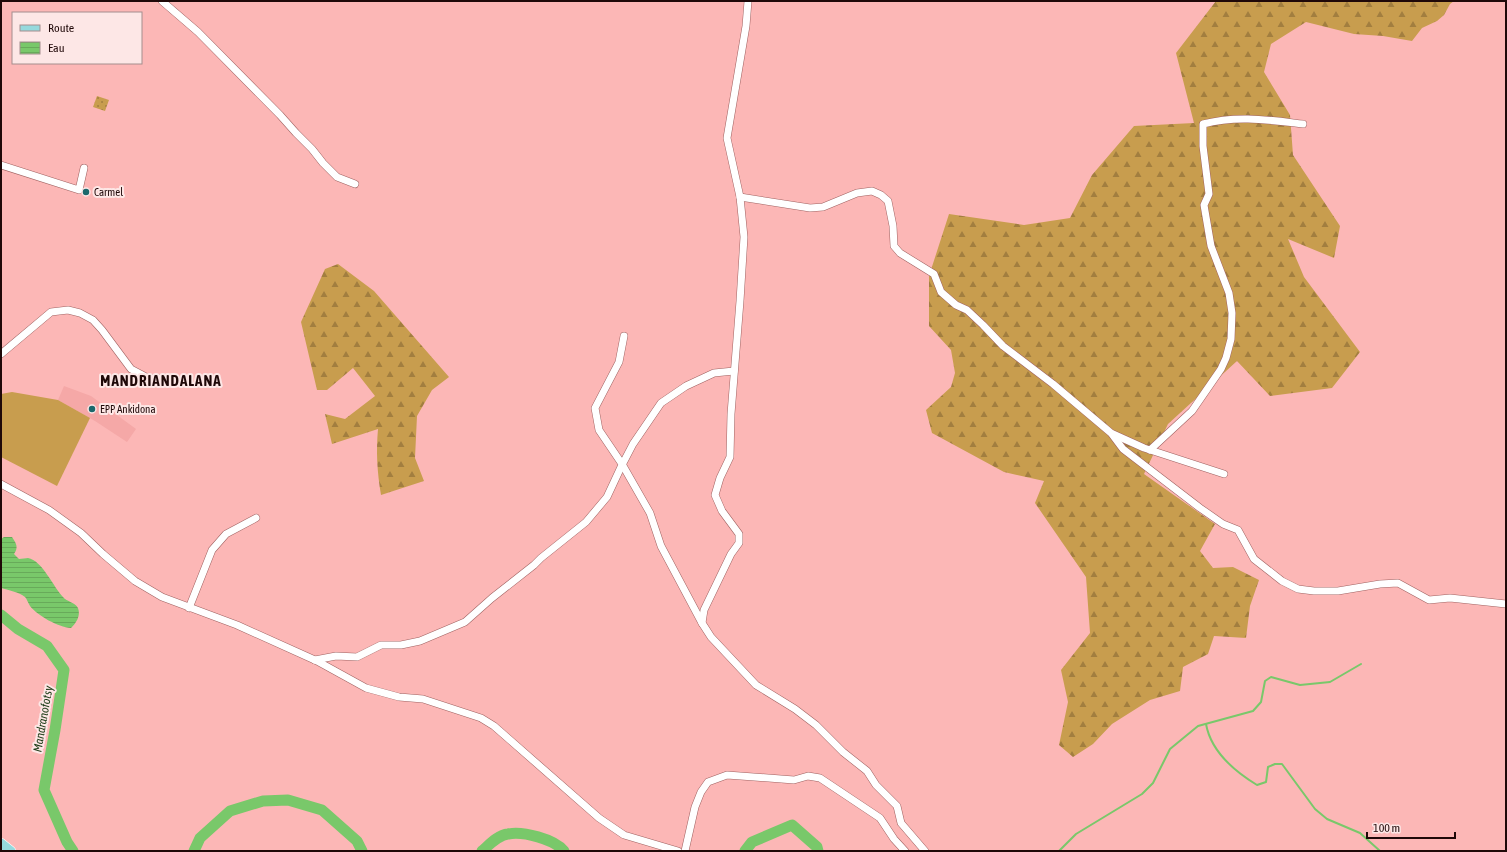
<svg xmlns="http://www.w3.org/2000/svg" width="1507" height="852" viewBox="0 0 1507 852" font-family="'Asap Condensed',sans-serif">
<defs>
<pattern id="forest-firs" width="22" height="20" patternUnits="userSpaceOnUse"><rect width="22" height="20" fill="#c89d4e"/><path d="M5 1l3.5 6h-7zM16 11l3.5 6h-7z" fill="#a27e3f"/></pattern>
<pattern id="garden-dots" width="8" height="8" patternUnits="userSpaceOnUse"><rect width="8" height="8" fill="#c89d4e"/><path d="M2 2h.1M6 6h.1" fill="none" stroke="#a27e3f" stroke-width="1.8" stroke-linecap="round"/></pattern>
<pattern id="water-rules" width="6" height="5" patternUnits="userSpaceOnUse"><rect width="6" height="5" fill="#79c86a"/><path d="M0 2.5h6" fill="none" stroke="#68aa5a"/></pattern>
</defs>
<rect width="100%" height="100%" fill="#fcb7b6"/>
<polygon fill="#f5a8a7" points="64,386 91,396 136,429 127,442 95,421 58,400"/>
<g fill="url(#forest-firs)">
<polygon points="1216,1 1454,1 1450,4 1444,15 1437,21 1422,28 1412,41 1383,36 1354,34 1306,22 1271,44 1264,72 1290,115 1293,155 1340,226 1334,258 1288,239 1304,277 1360,352 1332,388 1270,396 1237,361 1168,424 1144,474 1215,524 1200,551 1213,568 1233,567 1259,580 1250,606 1246,638 1214,636 1208,654 1183,667 1180,691 1150,700 1112,724 1093,744 1073,757 1059,745 1068,702 1061,670 1090,633 1086,577 1035,503 1044,481 1004,472 932,433 926,410 951,387 955,373 951,350 929,326 929,276 949,214 1024,225 1070,218 1092,175 1134,126 1194,123 1176,53"/>
<path d="M338,264L374,291L449,377L432,390L417,416L415,458L424,481L381,495C377,472 376,451 378,429L332,444L325,414L345,419L375,396L353,368L327,390H317L301,322L325,269Z"/>
</g>
<polygon fill="url(#garden-dots)" points="97,96 109,100 105,111 93,107"/>
<polygon fill="#c89d4e" points="12,392 58,400 90,418 57,486 1,457 1,394"/>
<path fill="url(#water-rules)" d="M4,537H12C16,543 19,547 14,554L19,559C22,559 26,558 28,558C42,560 54,588 63,597C67,602 75,602 78,608C81,616 76,623 71,628C58,627 38,616 30,606C28,603 27,599 25,597C19,592 8,590 1,588V539Z"/>
<g fill="none" stroke-linecap="round" stroke-linejoin="round">
<g stroke="#79c86a" stroke-width="2">
<path d="M1206,724C1211,752 1234,771 1257,785L1266,782L1268,767L1275,764H1282L1315,809L1327,819L1360,833L1380,851"/>
<polyline points="1059,851 1076,834 1142,794 1153,783 1170,749 1198,726 1253,711 1261,702 1265,681 1271,677 1300,685 1330,682 1361,664"/>
</g>
<g stroke="#79c86a" stroke-width="11">
<polyline points="1,615 18,629 47,646 64,670 55,730 44,790 67,842 73,851"/>
<polyline points="194,851 200,838 230,811 263,801 288,800 322,810 357,841 362,851"/>
<path d="M482,851C489,845 498,835 508,834C523,831 554,839 564,851"/>
<polyline points="745,851 752,842 792,825 817,847 818,851"/>
</g>
<g stroke="#a06261" stroke-width="8">
<g id="minor">
<polyline points="162,1 198,32 280,115 296,133 312,149 323,163 337,177 355,184"/>
<polyline points="748,1 746,26 727,138 740,197 744,237 740,301 731,414 730,457 720,478 715,495 722,511 739,534 739,543 731,554 704,610 702,623 711,637 756,685 795,709 816,725 843,752 867,771 876,785 897,806 901,823 925,851"/>
<polyline points="1,165 79,190 84,168"/>
<polyline points="740,197 810,208 823,207 857,193 872,191 881,195 888,201 893,226 894,246 900,253 934,274 941,292 956,305 967,310 983,325 1003,346 1053,384 1111,433 1123,449 1200,508 1223,524 1238,530 1254,559 1282,581 1298,589 1314,591 1338,591 1380,584 1398,583 1429,600 1450,598 1506,604"/>
<polyline points="624,336 619,362 595,408 599,430 622,464 650,513 661,546 702,623"/>
<polyline points="1,354 51,312 68,310 80,313 93,320 102,330 131,369 148,378 160,378"/>
<polyline points="1113,434 1144,448 1224,474"/>
<path d="M1150,450L1192,411L1221,369L1226,358L1231,339L1232,313L1229,293L1211,246L1204,205L1209,194L1203,146V124C1237,115 1268,120 1303,124"/>
<polyline points="1,484 49,510 81,533 103,554 135,581 162,597 237,625 317,661 366,688 399,697 423,699 481,718 494,726 599,818 624,835 678,851"/>
<polyline points="189,608 212,550 226,534 256,518"/>
<polyline points="315,660 336,656 357,657 381,645 401,645 420,641 465,622 492,598 534,565 541,558 586,522 607,497 621,467 633,444 661,403 686,386 714,373 734,371"/>
<polyline points="685,851 695,807 701,792 708,782 727,775 794,780 808,776 820,778 880,818 894,839 905,851"/>
</g>
</g>
<g stroke="#fff" stroke-width="10">
<polyline id="major" points="1,843 11,851"/>
</g>
<use href="#minor" stroke="#fff" stroke-width="7"/>
<use href="#major" stroke="#96d9dd" stroke-width="9"/>
</g>
<g fill="#1b686c" stroke="#fde7e6" stroke-width="1.5">
<circle cx="86" cy="192" r="4"/>
<circle cx="92" cy="409" r="4"/>
</g>
<g text-anchor="middle" dominant-baseline="central" stroke-width="4" stroke-linejoin="round" paint-order="stroke">
<g font-size="11" fill="#1f0808" stroke="#fde7e6" text-anchor="start">
<text x="94" y="192">Carmel</text>
<text x="100" y="409">EPP Ankidona</text>
</g>
<g font-size="12" font-style="italic" fill="#1b3a15" stroke="#fde7e6">
<text transform="translate(43 719) rotate(-80)">Mandranofotsy</text>
</g>
<g font-size="15" font-weight="bold" letter-spacing="1" fill="#1f0808" stroke="#fde7e6">
<text x="161" y="380">MANDRIANDALANA</text>
</g>
</g>
<rect width="1507" height="852" fill="none" stroke="#1f0808" stroke-width="4"/>
<rect x="12" y="12" width="130" height="52" fill="#fde7e6" stroke="#a48e8d"/>
<rect x="20" y="25" width="20" height="6" fill="#96d9dd" stroke="#a48e8d"/>
<text x="48" y="32" font-size="12" fill="#1f0808">Route</text>
<rect x="20" y="42" width="20" height="12" fill="url(#water-rules)" stroke="#a48e8d"/>
<text x="48" y="52" font-size="12" fill="#1f0808">Eau</text>
<path d="M1367 832v6h88v-6" fill="none" stroke="#1f0808" stroke-width="2"/>
<text x="1373" y="832" font-size="12" fill="#1f0808" stroke="#fde7e6" stroke-width="3" paint-order="stroke">100 m</text>
</svg>
